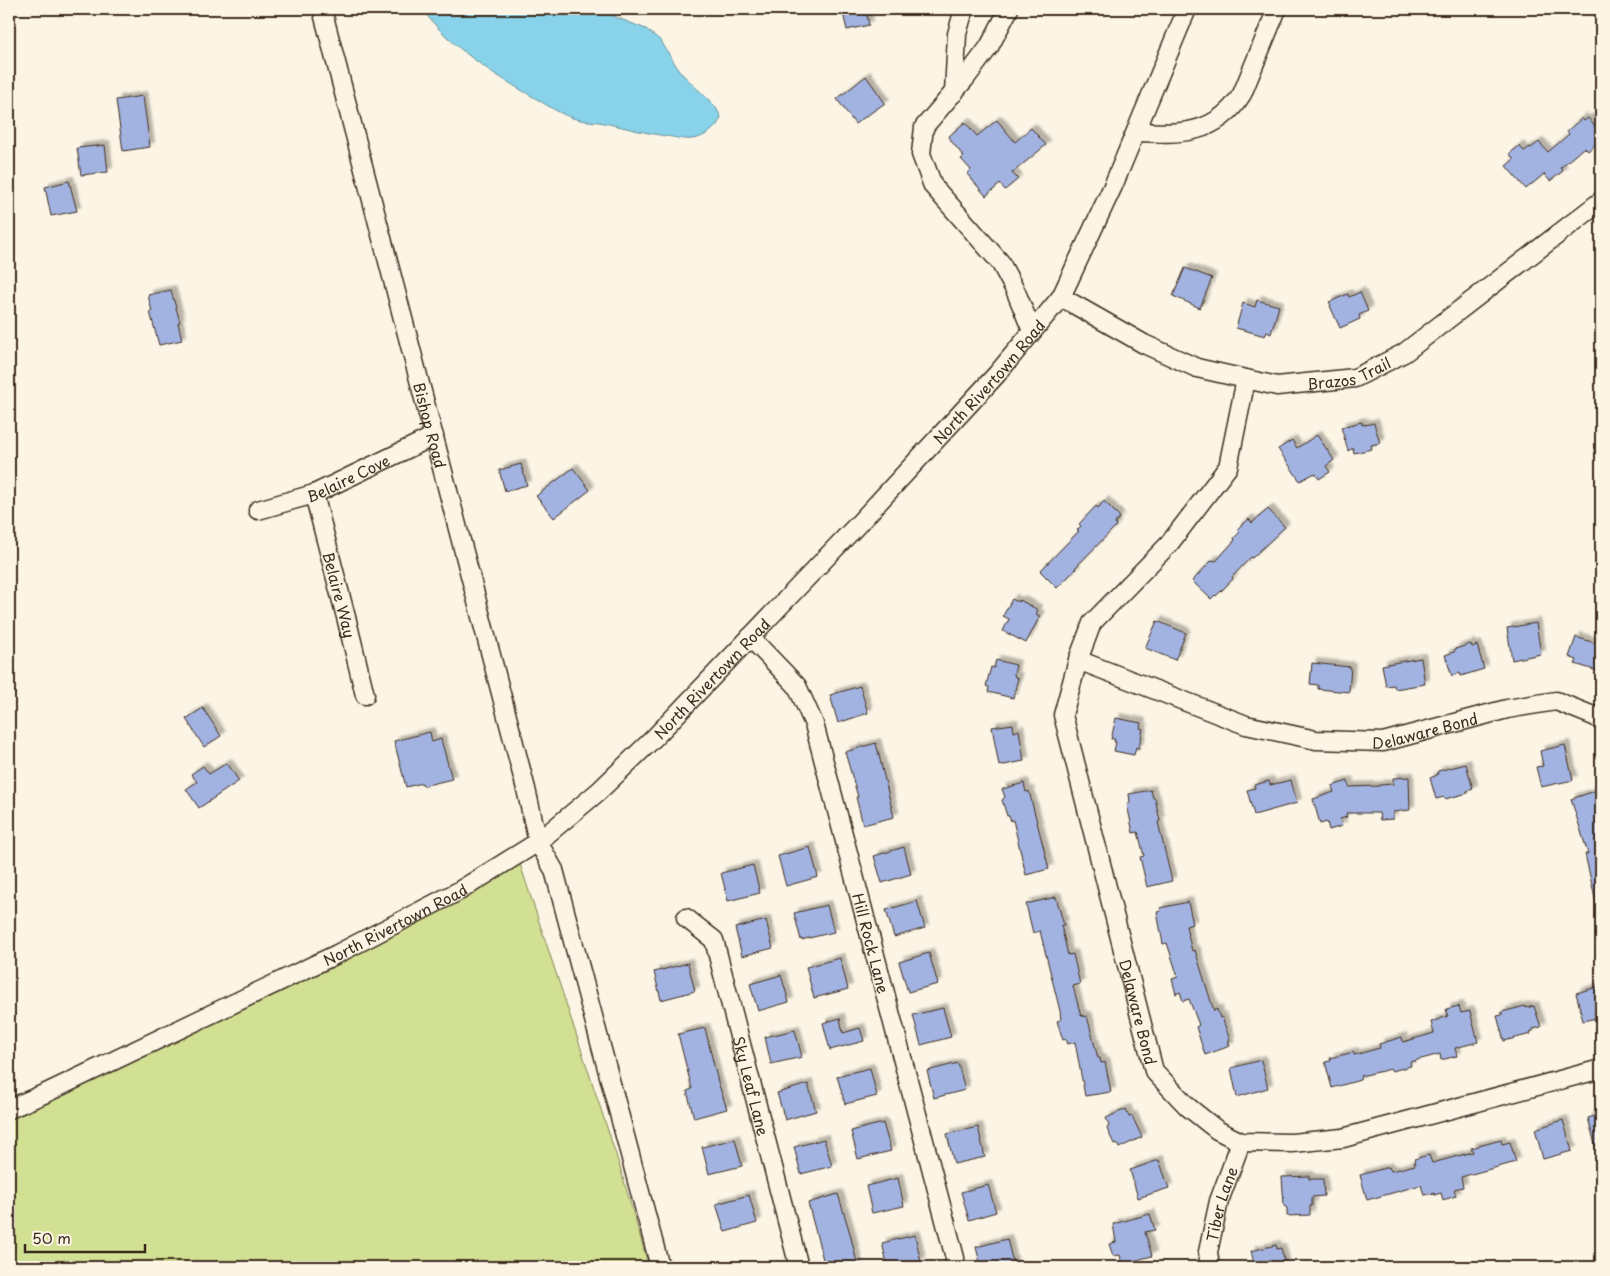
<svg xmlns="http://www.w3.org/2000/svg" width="1610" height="1276" viewBox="0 0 1610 1276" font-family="'Playpen Sans',sans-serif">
<defs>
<filter id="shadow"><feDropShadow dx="4.5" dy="-4.5" stdDeviation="1" flood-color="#0004"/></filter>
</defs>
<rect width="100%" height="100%" fill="#fcf5e5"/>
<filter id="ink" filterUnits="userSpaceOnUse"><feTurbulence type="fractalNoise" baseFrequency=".02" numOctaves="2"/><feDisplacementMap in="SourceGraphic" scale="10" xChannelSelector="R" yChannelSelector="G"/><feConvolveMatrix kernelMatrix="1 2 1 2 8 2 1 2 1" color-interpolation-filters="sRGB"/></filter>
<g filter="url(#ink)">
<polygon fill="#d2e093" stroke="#868558" points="520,864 619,1164 649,1267 9,1267 9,1101 198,1028"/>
<path fill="#88d3e9" stroke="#698f98" d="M422,9H585L606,13L628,22L646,29L661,41L680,72L715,106L721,117C718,128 704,138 692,139C684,140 674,137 666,136C643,133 621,126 599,122C591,121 583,121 576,119C562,115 548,106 535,98C493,74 451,48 422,9Z"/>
<g fill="#a2b3e2" stroke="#3b2a1e" filter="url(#shadow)">
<polygon points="842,9 866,9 869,25 847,30"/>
<polygon points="866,76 885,103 855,124 837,99"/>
<polygon points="143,96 150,147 123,151 116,100"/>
<polygon points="1582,118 1584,121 1588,118 1601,134 1601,140 1588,151 1585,148 1583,148 1560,168 1563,171 1550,181 1544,174 1526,189 1506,166 1514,159 1509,154 1519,146 1524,151 1530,147 1531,148 1539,142 1548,152 1569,134 1567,131"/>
<polygon points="997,120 1015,142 1031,128 1046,145 1012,173 1018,179 1005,190 1000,184 986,196 967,174 971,170 961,159 964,157 948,137 965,122 977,136"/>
<polygon points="105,145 108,172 81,175 77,148"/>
<polygon points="69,181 77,211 51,216 45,187"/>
<polygon points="1185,268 1212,278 1200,308 1173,296"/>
<polygon points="171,290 180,322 178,323 182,340 159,345 150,312 152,312 148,295"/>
<polygon points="1360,292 1368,311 1359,315 1360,319 1340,328 1330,306 1331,305 1329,302 1348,294 1349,297"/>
<polygon points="1257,300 1279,306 1271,334 1267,332 1265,336 1236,328 1243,303 1255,307"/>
<polygon points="1362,422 1362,425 1365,424 1365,425 1374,423 1380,443 1371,445 1372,449 1354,453 1353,448 1348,451 1341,427"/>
<polygon points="1317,435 1334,460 1326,466 1330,472 1319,479 1315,473 1300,481 1278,449 1292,440 1297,448"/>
<polygon points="521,464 527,485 505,491 499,470"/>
<polygon points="573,468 590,490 554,518 536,496"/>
<polygon points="1104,501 1120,517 1115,523 1116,526 1075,568 1076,569 1057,588 1040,571 1079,531 1077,530 1081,526 1079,524 1096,506 1098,508"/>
<polygon points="1268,509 1285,527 1252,558 1251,557 1232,577 1233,579 1216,596 1215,595 1211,599 1192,581 1212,560 1216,561 1235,540 1234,538 1240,532 1237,529 1249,519 1252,523"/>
<polygon points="1012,599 1018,602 1020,600 1038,610 1036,614 1040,616 1026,643 1003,631 1009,619 1003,616"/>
<polygon points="1157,621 1186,633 1175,660 1145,648"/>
<polygon points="1536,623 1541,654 1512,660 1507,628"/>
<polygon points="1576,637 1601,645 1601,672 1575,664 1577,660 1569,657"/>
<polygon points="1471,644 1472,647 1477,645 1484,669 1461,676 1460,673 1452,676 1445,655 1454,652 1455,649"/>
<polygon points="1421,658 1425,684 1395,689 1394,685 1386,686 1382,665"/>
<polygon points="996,660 1016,665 1014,674 1015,677 1018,678 1013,698 988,692 989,687 986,686 991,667 994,668"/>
<polygon points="1312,663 1351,667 1349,692 1318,689 1318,685 1310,684"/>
<polygon points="860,686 868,713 838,723 830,695"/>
<polygon points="203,708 221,736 204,747 186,719"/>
<polygon points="1116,718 1141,723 1140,728 1143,729 1139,748 1136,747 1134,755 1114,751 1116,742 1114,742 1115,739 1111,739"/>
<polygon points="1013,724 1014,732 1019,730 1024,761 999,766 992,727"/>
<polygon points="430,732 432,742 441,739 452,779 423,786 422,783 406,787 394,741"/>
<polygon points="876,743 894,817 863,825 856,797 858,797 845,752"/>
<polygon points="1565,745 1573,780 1541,787 1536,767 1543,766 1540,751"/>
<polygon points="227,763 239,781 199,808 186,789 197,782 191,774 203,766 209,774"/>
<polygon points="1466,764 1473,789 1467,791 1468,793 1445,799 1444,797 1436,799 1430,778 1437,775 1438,771"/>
<polygon points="1409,777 1410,810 1393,812 1393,819 1380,820 1379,813 1346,813 1347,817 1340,819 1342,826 1329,830 1327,822 1320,824 1313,799 1334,792 1332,786 1348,781 1349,787 1379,786 1379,785 1393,784 1393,778"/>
<polygon points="1291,780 1297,803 1254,815 1247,790 1255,788 1254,785 1269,781 1270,785"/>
<polygon points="1024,783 1026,792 1029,791 1049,869 1026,875 1013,820 1011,821 1009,816 1007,816 1002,800 1005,797 1002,789"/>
<polygon points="1151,790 1153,798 1155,798 1160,821 1158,822 1172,881 1147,887 1140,857 1144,856 1138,832 1133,833 1127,804 1130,802 1129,794"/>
<polygon points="1595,791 1601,810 1601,902 1596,903 1585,854 1588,854 1571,799"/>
<polygon points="810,847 818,877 786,886 778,856"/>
<polygon points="904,847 911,874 882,883 874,856"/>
<polygon points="753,865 760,893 728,901 721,873"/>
<polygon points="1056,897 1064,925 1061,925 1068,955 1073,954 1080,984 1073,986 1081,1016 1083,1015 1083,1017 1087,1016 1098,1058 1100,1058 1101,1063 1105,1062 1111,1092 1085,1096 1075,1042 1068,1044 1066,1039 1063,1040 1057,1021 1061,1020 1060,1011 1040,931 1033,933 1026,904"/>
<polygon points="917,901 925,928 894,937 886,910"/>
<polygon points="1188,902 1193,924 1186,926 1192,951 1195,950 1214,1011 1217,1009 1220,1018 1222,1017 1230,1040 1228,1041 1230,1046 1205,1055 1196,1027 1199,1025 1189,999 1183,1001 1180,992 1176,994 1172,979 1178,977 1167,943 1163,944 1157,912 1161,911 1160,908"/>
<polygon points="827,905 834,932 801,940 794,913"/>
<polygon points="766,920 773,948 742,956 735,928"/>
<polygon points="929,953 938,984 908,992 899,962"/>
<polygon points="840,958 848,989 814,998 806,967"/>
<polygon points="688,963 695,991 661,1000 654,972"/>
<polygon points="781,975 789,1002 758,1011 750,984"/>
<polygon points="1601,986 1601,1017 1583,1021 1576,993"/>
<polygon points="1459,1006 1461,1013 1470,1011 1478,1042 1455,1048 1457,1056 1441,1060 1440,1054 1410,1062 1411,1066 1392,1071 1391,1069 1361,1076 1360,1080 1332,1088 1325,1062 1331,1061 1330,1058 1354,1052 1354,1055 1380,1048 1379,1044 1402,1037 1403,1042 1434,1033 1431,1022 1448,1016 1446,1009"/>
<polygon points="1525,1006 1526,1008 1534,1006 1541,1027 1533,1029 1533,1031 1530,1032 1531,1034 1504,1041 1497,1016 1502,1015 1502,1012"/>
<polygon points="943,1008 951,1037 921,1045 913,1015"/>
<polygon points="840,1018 843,1033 860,1028 864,1041 830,1050 823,1023"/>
<polygon points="705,1028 718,1082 727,1109 694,1118 687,1091 692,1089 678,1034"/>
<polygon points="795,1030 802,1057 771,1064 765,1037"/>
<polygon points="1261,1060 1268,1088 1237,1097 1231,1068"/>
<polygon points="958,1063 965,1090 934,1098 927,1071"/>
<polygon points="870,1068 877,1096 845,1104 837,1076"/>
<polygon points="808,1084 816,1111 785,1120 777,1093"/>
<polygon points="1126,1109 1129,1117 1132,1116 1142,1137 1119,1148 1117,1143 1114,1144 1107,1129 1109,1125 1106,1118"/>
<polygon points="1601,1114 1601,1152 1597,1152 1588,1118"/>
<polygon points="1563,1120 1572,1151 1543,1159 1535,1129"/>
<polygon points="883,1123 891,1151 858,1159 851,1131"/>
<polygon points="978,1127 985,1157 954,1164 947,1134"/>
<polygon points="735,1139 742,1166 709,1174 702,1147"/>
<polygon points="824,1139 832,1166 801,1174 794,1147"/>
<polygon points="1501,1140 1502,1144 1510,1142 1516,1162 1461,1177 1463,1187 1454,1189 1456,1196 1443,1200 1441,1193 1434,1195 1434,1193 1424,1195 1421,1185 1367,1200 1360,1175 1389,1167 1391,1171 1415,1165 1414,1159 1429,1155 1432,1163 1473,1152 1471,1148"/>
<polygon points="1159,1160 1169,1188 1138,1198 1130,1170"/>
<polygon points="1309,1176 1309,1179 1323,1179 1324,1196 1312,1197 1312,1206 1310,1206 1310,1215 1287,1216 1287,1208 1284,1206 1282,1177"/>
<polygon points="898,1178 904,1206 872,1213 866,1186"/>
<polygon points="988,1185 996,1212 969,1220 961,1192"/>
<polygon points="838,1194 850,1233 858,1267 825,1267 808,1203"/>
<polygon points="749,1195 757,1223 725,1232 716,1204"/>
<polygon points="1150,1214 1155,1230 1145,1232 1152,1256 1122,1264 1120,1255 1113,1256 1109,1244 1116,1242 1113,1224"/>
<polygon points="915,1235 921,1262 900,1267 888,1267 882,1243"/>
<polygon points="1007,1239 1014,1267 981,1267 976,1247"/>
<polygon points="1276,1245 1277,1249 1281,1248 1286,1267 1255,1267 1251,1251"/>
</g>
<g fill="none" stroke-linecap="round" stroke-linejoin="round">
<g stroke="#3b2a1e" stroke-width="21">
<g id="minor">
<path id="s1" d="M322,9L526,789L538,842L554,870L660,1267"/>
<polyline points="1009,9 989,47 965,79 924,127 921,154 933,186 1000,262 1016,292 1032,331"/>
<polyline points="954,93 957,34 964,9"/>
<path d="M1136,132C1179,134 1216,136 1242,94L1277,9"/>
<path id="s2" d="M1061,297L1144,344L1197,368L1277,386L1355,378L1404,353L1601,201"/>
<path id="s3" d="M1246,379L1228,467L1169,544L1092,623L1078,660L1063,715L1154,1071L1188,1107L1217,1130L1241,1142L1292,1143L1343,1138L1601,1069"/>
<path id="s4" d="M314,494L347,621L365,695"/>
<path id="s5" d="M258,510L314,494L434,436"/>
<path id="s6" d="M750,637L797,686L814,724L955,1258V1267"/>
<path id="s7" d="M1078,660L1246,725L1316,740L1383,742L1507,709L1556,701L1596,717L1601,721"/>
<path id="s8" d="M686,918L714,940L799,1267"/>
<path id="s9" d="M9,1109L46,1093L337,954L459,891L538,842L599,791L655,737L862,520L997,374L1061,297L1113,186L1187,9"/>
<path id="s10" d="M1210,1267L1208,1252L1219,1201L1241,1142"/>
</g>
</g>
<use href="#minor" stroke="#fcf5e5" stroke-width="18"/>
</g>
</g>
<g text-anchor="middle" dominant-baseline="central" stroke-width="4" stroke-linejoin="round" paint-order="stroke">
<g font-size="15" fill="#3b2a1e" stroke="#fcf5e5">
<text stroke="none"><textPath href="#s2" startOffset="309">Brazos Trail</textPath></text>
<text stroke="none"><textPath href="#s9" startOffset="1238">North Rivertown Road</textPath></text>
<text stroke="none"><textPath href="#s1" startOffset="430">Bishop Road</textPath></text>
<text stroke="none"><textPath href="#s5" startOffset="96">Belaire Cove</textPath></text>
<text stroke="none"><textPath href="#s4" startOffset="104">Belaire Way</textPath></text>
<text stroke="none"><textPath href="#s9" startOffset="832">North Rivertown Road</textPath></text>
<text stroke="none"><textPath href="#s7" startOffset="362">Delaware Bond</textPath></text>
<text stroke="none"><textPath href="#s9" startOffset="428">North Rivertown Road</textPath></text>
<text stroke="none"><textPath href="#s6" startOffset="336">Hill Rock Lane</textPath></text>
<text stroke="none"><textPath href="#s3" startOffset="700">Delaware Bond</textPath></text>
<text stroke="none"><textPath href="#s8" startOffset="186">Sky Leaf Lane</textPath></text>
<text stroke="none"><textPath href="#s10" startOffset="65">Tiber Lane</textPath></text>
</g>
</g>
<rect width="1610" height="1276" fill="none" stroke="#fcf5e5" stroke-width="30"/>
<rect x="15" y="15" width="1580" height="1246" fill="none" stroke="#3b2a1e" stroke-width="2" filter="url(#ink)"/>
<path d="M25 1244v8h120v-8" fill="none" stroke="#3b2a1e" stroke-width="2.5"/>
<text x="32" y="1244" font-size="15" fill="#3b2a1e" stroke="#fcf5e5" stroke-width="4" paint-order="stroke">50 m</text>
</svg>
